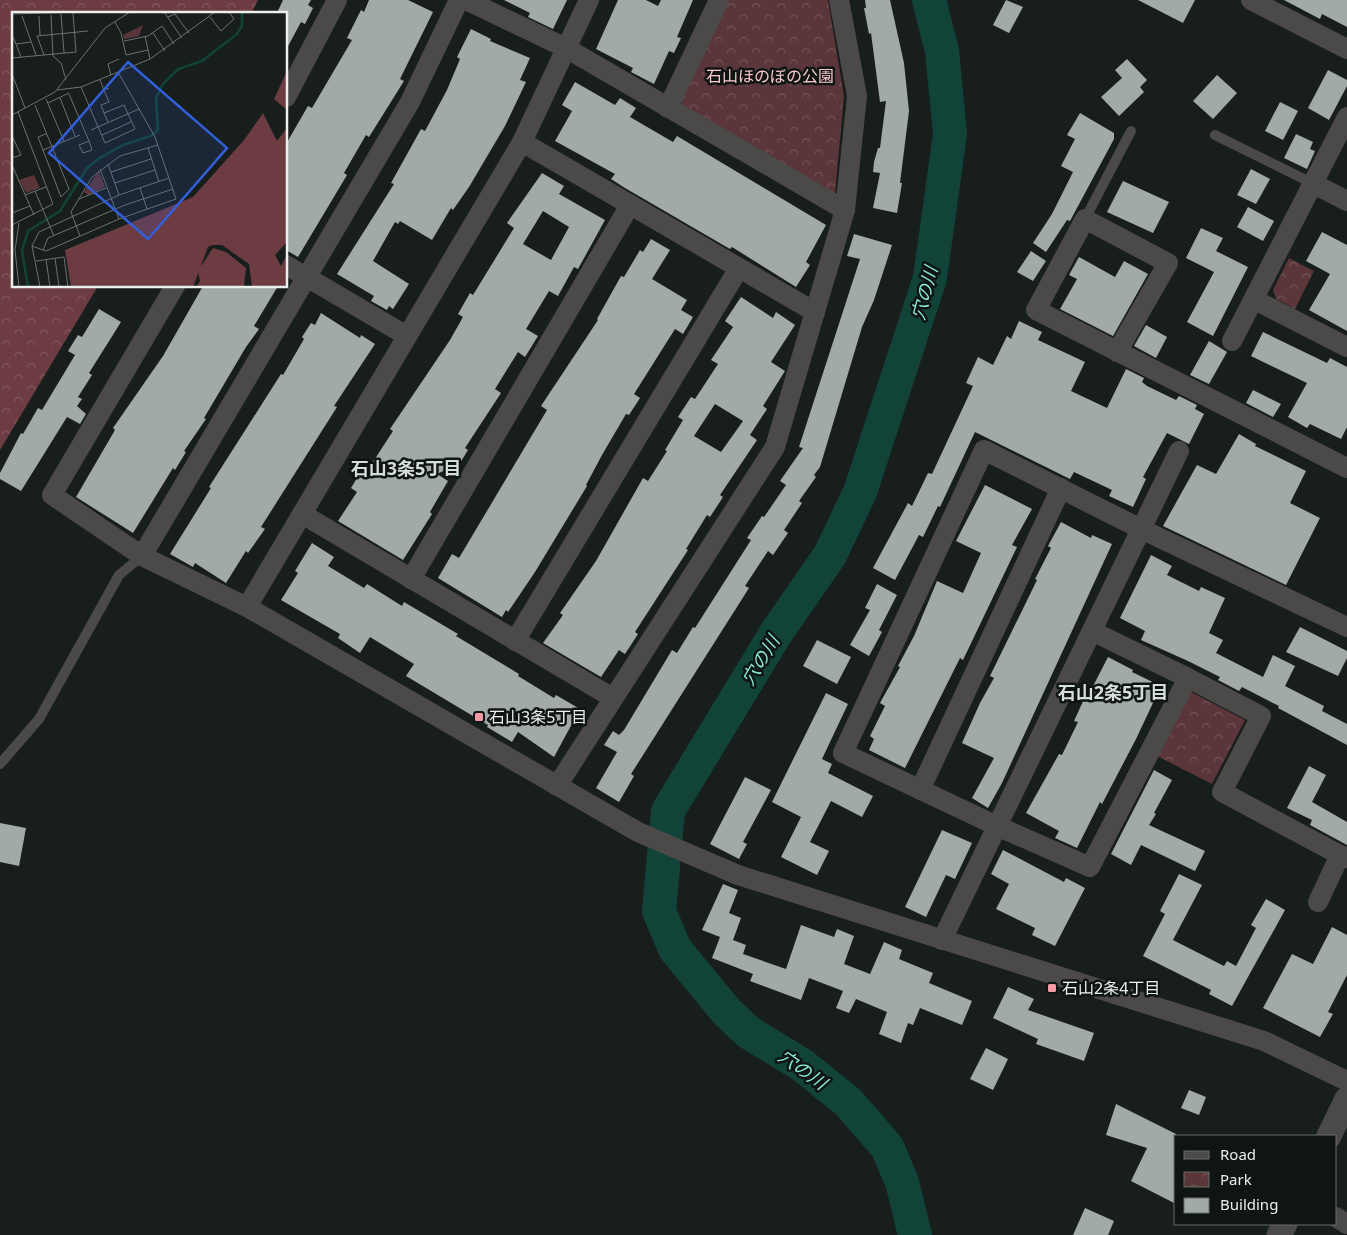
<svg xmlns="http://www.w3.org/2000/svg" width="1347" height="1235" viewBox="0 0 1347 1235" font-family="'Noto Sans','Noto Sans JP',sans-serif">
<defs>
<pattern id="forest-crowns" width="20" height="18" patternUnits="userSpaceOnUse" patternTransform="scale(1.25)"><rect width="20" height="18" fill="#6c3c42"/><path d="M2 6a3 3 0 1 1 6 0M12 15a3 3 0 1 1 6 0" fill="none" stroke="#81585e"/></pattern>
<pattern id="park-crowns" width="20" height="18" patternUnits="userSpaceOnUse" patternTransform="scale(1.25)"><rect width="20" height="18" fill="#5a353a"/><path d="M2 6a3 3 0 1 1 6 0M12 15a3 3 0 1 1 6 0" fill="none" stroke="#725357"/></pattern>
</defs>
<rect width="100%" height="100%" fill="#181e1c"/>
<polygon fill="url(#forest-crowns)" points="0,0 258,0 251,14 14,14 14,286 98,286 0,450"/>
<g fill="url(#park-crowns)">
<polygon points="728,0 828,0 844,96 835,193 682,107 682,98"/>
<polygon points="1289,258 1314,271 1295,309 1276,299 1273,290"/>
<polygon points="1189,691 1245,720 1212,784 1157,756"/>
</g>
<g fill="none" stroke-linecap="round" stroke-linejoin="round">
<polyline stroke="#114339" stroke-width="34" points="915,1235 902,1182 887,1147 848,1102 802,1065 748,1032 726,1011 675,949 659,911 668,811 776,633 830,555 860,492 930,278 950,134 942,51 929,0"/>
</g>
<g fill="#a2aaa8" fill-rule="evenodd">
<polygon points="283,0 311,0 308,5 313,8 305,24 301,22 286,50 286,14 277,13"/>
<polygon points="369,0 408,0 433,12 400,79 404,81 369,137 366,135 344,173 347,175 298,257 286,250 286,144 308,106 312,108 352,40 347,38 361,10 364,12"/>
<polygon points="504,0 567,0 553,29 528,17 530,13"/>
<polygon points="618,0 646,0 658,6 661,0 693,0 677,37 681,38 674,53 669,51 654,84 631,72 633,68 596,49"/>
<polygon points="865,0 890,0 904,63 909,111 900,183 902,183 897,213 873,208 880,173 873,172 874,162 878,148 880,148 886,101 880,102 871,33 869,34 864,8 866,8"/>
<polygon points="1006,0 1023,7 1009,33 993,25"/>
<polygon points="1138,0 1195,0 1183,23"/>
<polygon points="1284,0 1347,0 1347,27 1322,14 1320,19"/>
<polygon points="471,29 491,39 490,41 530,58 520,80 526,82 505,126 469,187 453,210 451,208 432,240 400,221 398,224 395,222 373,261 409,284 393,309 389,306 387,310 371,301 374,296 337,274 394,184 391,183 421,129 425,131 447,90 460,59 457,57"/>
<polygon points="1127,59 1147,80 1140,87 1144,92 1119,116 1101,97 1122,78 1115,70"/>
<polygon points="1328,70 1347,80 1347,86 1329,120 1308,108"/>
<polygon points="1217,75 1237,93 1213,119 1193,101"/>
<polygon points="575,82 615,105 620,98 636,108 630,117 673,142 677,136 826,225 806,262 810,265 796,287 732,247 730,249 625,188 611,179 615,174 555,141 572,111 562,105"/>
<polygon points="1280,102 1298,111 1283,140 1265,131"/>
<polygon points="1080,113 1114,133 1114,139 1070,221 1067,220 1046,252 1033,243 1052,214 1073,172 1061,166 1075,139 1067,135"/>
<polygon points="1296,134 1313,142 1310,149 1315,151 1307,169 1284,158"/>
<polygon points="1251,169 1270,179 1256,204 1237,195"/>
<path d="M542,173L564,186L559,194L605,220L578,269L574,267L558,296L549,291L526,329L538,336L525,357L518,352L495,389L501,393L465,448L468,450L460,463L437,474L448,481L430,512L432,514L403,560L338,521L357,492L351,488L365,465L369,468L393,431L390,429L450,340L463,317L458,314L470,293L473,295L514,228L507,223ZM543,211L569,227L551,260L523,244Z"/>
<polygon points="1123,181 1169,202 1153,233 1107,212"/>
<polygon points="1248,207 1274,221 1263,241 1237,227"/>
<polygon points="1201,228 1223,238 1216,251 1248,267 1213,336 1187,322 1214,272 1186,258"/>
<polygon points="1322,232 1347,245 1347,331 1309,310 1330,274 1306,261"/>
<polygon points="854,234 892,245 874,300 862,327 820,467 814,475 816,477 799,501 802,503 784,530 788,533 773,555 768,551 745,586 749,588 631,774 634,776 619,802 596,788 617,752 604,745 613,731 619,735 624,730 672,650 677,653 693,627 695,628 751,540 747,538 762,516 764,517 786,485 780,481 803,448 799,447 860,259 847,256"/>
<polygon points="651,239 670,250 652,279 687,300 681,310 693,317 683,334 675,329 634,394 640,398 629,415 626,414 602,455 586,485 587,486 535,572 508,612 506,610 502,617 438,578 452,554 459,558 547,410 541,406 598,320 597,319 621,276 624,277 640,250 643,252"/>
<polygon points="1031,251 1046,261 1033,281 1017,272"/>
<polygon points="1079,257 1115,277 1124,261 1148,274 1113,336 1060,309 1077,279 1069,275"/>
<polygon points="203,286 278,286 254,326 259,329 246,347 204,418 206,419 184,451 186,452 175,470 173,468 133,533 76,497 115,430 113,428 163,356"/>
<path d="M741,297L773,318L776,312L795,325L771,362L785,371L763,406L767,409L750,435L757,440L720,495L723,497L710,517L707,515L686,549L688,550L635,632L638,634L625,654L619,650L601,677L543,643L563,615L560,613L596,561L643,478L648,481L667,451L665,450L683,420L678,417L691,397L695,399L718,364L711,360L733,327L725,321ZM715,404L743,421L721,452L694,436Z"/>
<polygon points="99,309 121,322 89,373 92,375 78,397 82,399 77,406 86,414 80,424 67,417 21,491 0,479 0,473 21,433 23,434 38,408 42,410 75,355 68,351 78,335 82,337"/>
<polygon points="321,313 360,338 361,335 375,344 334,406 337,407 261,527 265,529 248,553 246,551 226,583 195,563 193,567 170,554 211,488 209,487 281,374 283,375 304,339 302,337 311,323 315,325"/>
<polygon points="1019,321 1042,332 1038,340 1085,362 1071,391 1107,408 1126,369 1144,378 1142,382 1147,386 1176,400 1179,396 1197,405 1195,409 1204,414 1189,444 1167,433 1143,477 1146,479 1133,507 1109,496 1112,490 1074,472 1070,479 975,432 940,507 938,506 923,537 919,535 895,580 873,568 908,503 912,506 928,473 932,474 973,386 966,383 978,357 993,365 1007,336 1011,339"/>
<polygon points="1146,325 1167,337 1156,358 1134,346"/>
<polygon points="1263,332 1327,363 1330,358 1347,367 1347,427 1341,439 1310,424 1307,428 1288,417 1307,383 1251,356"/>
<polygon points="1209,341 1227,352 1209,384 1190,375"/>
<polygon points="1253,390 1281,404 1273,417 1246,403"/>
<polygon points="1239,434 1256,444 1255,446 1306,471 1290,503 1320,518 1286,585 1163,526 1197,465 1216,474"/>
<polygon points="985,485 1032,509 1012,545 1017,547 963,660 960,658 905,768 869,750 874,739 870,736 885,706 880,703 900,667 898,666 914,636 937,581 963,593 981,553 956,541"/>
<polygon points="1061,522 1091,538 1092,535 1112,544 1002,783 988,808 972,798 994,758 962,743 980,703 994,678 990,676 1037,580 1035,579 1051,548 1048,546"/>
<polygon points="312,543 334,557 328,566 364,588 367,584 402,606 404,602 458,634 456,636 519,674 518,676 554,698 556,695 580,709 554,757 518,732 512,742 487,727 488,725 406,676 414,664 370,637 360,653 338,638 340,634 281,600 298,573 295,571"/>
<polygon points="1151,555 1172,566 1167,575 1199,591 1201,587 1225,598 1209,633 1223,640 1216,653 1263,677 1273,655 1295,666 1285,686 1324,706 1322,711 1347,724 1347,745 1278,708 1279,706 1242,687 1239,691 1218,680 1220,677 1188,661 1141,640 1145,631 1120,618"/>
<polygon points="877,584 897,595 879,630 882,632 869,656 850,645 870,610 865,608"/>
<polygon points="1300,627 1347,651 1347,658 1338,676 1286,652"/>
<polygon points="817,640 851,657 837,684 803,666"/>
<polygon points="1108,657 1133,670 1132,672 1161,686 1136,739 1102,804 1100,802 1077,848 1055,838 1059,831 1026,813 1059,754 1062,755 1078,722 1074,721 1085,697 1087,698"/>
<polygon points="826,693 848,704 822,759 832,764 828,773 873,796 862,817 831,801 810,842 829,851 817,875 781,857 801,817 772,802"/>
<polygon points="1309,766 1326,775 1312,802 1347,822 1347,845 1310,825 1312,820 1287,808"/>
<polygon points="1154,770 1172,780 1154,813 1156,814 1149,825 1205,851 1195,871 1141,845 1131,865 1111,854"/>
<polygon points="745,777 771,790 743,842 747,844 739,859 710,844"/>
<polygon points="0,823 26,828 19,866 0,862"/>
<polygon points="942,830 972,843 955,879 946,875 926,917 905,907"/>
<polygon points="1003,850 1064,882 1066,878 1085,888 1055,946 1032,935 1035,928 996,909 1009,884 991,874"/>
<polygon points="1179,874 1202,885 1173,940 1224,966 1227,961 1236,966 1256,928 1251,925 1266,899 1285,910 1232,1006 1209,994 1211,990 1143,956 1165,914 1160,911"/>
<polygon points="723,884 738,890 729,913 741,918 733,940 746,945 743,954 786,969 801,925 834,937 837,929 854,936 844,964 870,974 884,942 902,950 899,959 933,973 929,983 972,1001 962,1025 920,1008 913,1025 908,1023 901,1043 879,1034 887,1012 856,999 849,1013 836,1008 843,991 809,978 801,1000 750,981 753,974 712,958 720,937 702,930"/>
<polygon points="1332,927 1347,935 1347,975 1328,1012 1333,1014 1320,1037 1263,1008 1292,954 1313,964"/>
<polygon points="1008,987 1034,999 1028,1010 1094,1033 1084,1061 1036,1044 1038,1039 993,1018"/>
<polygon points="986,1048 1008,1059 993,1090 970,1079"/>
<polygon points="1189,1090 1206,1097 1199,1115 1181,1108"/>
<polygon points="1116,1104 1176,1134 1176,1204 1131,1181 1147,1148 1106,1135"/>
<polygon points="1085,1208 1114,1221 1108,1235 1073,1235"/>
</g>
<g fill="none" stroke-linecap="round" stroke-linejoin="round">
<g stroke="#4c4949" stroke-width="10">
<polyline points="1215,135 1314,184"/>
<polyline points="1085,219 1131,131"/>
<polyline points="0,764 39,719 119,575 142,556"/>
</g>
<g stroke="#4c4949" stroke-width="20">
<polyline points="466,0 566,48 845,210"/>
<polyline points="1251,0 1347,49"/>
<polyline points="286,97 337,0"/>
<polyline points="668,108 719,0"/>
<polyline points="522,142 815,312"/>
<polyline points="1314,184 1347,201"/>
<polyline points="286,265 407,336"/>
<polyline points="175,286 52,495 142,556 247,607 638,832 738,875 1264,1041 1347,1081"/>
<polyline points="1255,300 1347,347"/>
<polyline points="1232,341 1347,117"/>
<polyline points="1117,352 1168,263 1085,219 1036,310 1347,468"/>
<polyline points="302,514 613,698"/>
<polyline points="142,556 410,102 459,0"/>
<polyline points="411,579 630,205"/>
<polyline points="247,607 522,142 589,0"/>
<polyline points="1092,631 1188,678 1090,867 997,826 843,753 984,450 1141,529 1347,627"/>
<polyline points="515,641 739,268"/>
<polyline points="1188,678 1261,716 1222,792 1340,855"/>
<polyline points="557,786 775,447 845,210 857,96 839,0"/>
<polyline points="920,790 1061,488"/>
<polyline points="1318,902 1340,855 1347,858"/>
<polyline points="942,940 1179,451"/>
<polyline points="1336,1217 1347,1224"/>
</g>
<g stroke="#4c4949" stroke-width="25">
<polyline points="1329,1136 1347,1099"/>
<polyline points="1279,1235 1285,1224"/>
</g>
</g>
<g fill="#f49aa5" stroke="#0f1513" stroke-width="2">
<rect x="474" y="712" width="10" height="10" rx="2.5"/>
<rect x="1047" y="983" width="10" height="10" rx="2.5"/>
</g>
<g text-anchor="middle" dominant-baseline="central" stroke-width="5" stroke-linejoin="round" paint-order="stroke">
<g font-size="16" fill="#fac7cc" stroke="#0f1513">
<text x="770" y="76">石山ほのぼの公園</text>
</g>
<g font-size="16" fill="#ebefed" stroke="#0f1513" text-anchor="start">
<text x="489" y="717">石山3条5丁目</text>
<text x="1062" y="988">石山2条4丁目</text>
</g>
<g font-size="18" font-style="italic" fill="#8becd6" stroke="#0f1513">
<text transform="translate(924 293) rotate(-75)">穴の川</text>
<text transform="translate(760 660) rotate(-59)">穴の川</text>
<text transform="translate(803 1069) rotate(35)">穴の川</text>
</g>
<g font-size="18" font-weight="bold" fill="#d6dedc" stroke="#0f1513">
<text x="406" y="468">石山3条5丁目</text>
<text x="1113" y="692">石山2条5丁目</text>
</g>
</g>
<g transform="translate(12 12)">
<rect width="275" height="275" fill="#181e1c"/>
<path d="M275,59V98L262,87ZM251,101L265,129L275,116V230L263,243L269,254L275,243V275H240L237,252L210,233H200L196,235L181,275H59L53,238L181,185L232,128ZM201,236L214,240L234,256L232,274L184,275L188,269L186,259Z" fill="#6c3c42"/>
<path d="M131,13L127,24L112,27L111,23ZM87,159L93,175L76,183L72,180ZM22,163L28,176L14,181L7,168Z" fill="#5a353a"/>
<path fill="none" stroke="#114339" stroke-width="2.5" d="M16,275L10,238L16,219L48,199L75,156L86,147L111,133L139,124L146,118L144,86L151,72L166,57L190,49L225,22L230,14V0"/>
<path fill="none" stroke="#6c7270" stroke-width="1" d="M152,0L170,26M0,2L68,0M49,2L52,41M39,3L41,44L49,51L54,68M10,4L24,43M27,4L28,23M156,5L163,2L177,21M198,5L209,19L222,7L217,0M103,10L109,21L114,43L136,38M141,21L153,39M0,22L9,45M133,24L138,47M112,29L136,24L150,14L162,32M4,32L19,30M32,43L25,24L76,19M0,46L64,40L61,1M0,62L13,96M99,63L96,52L107,47M88,68L92,78L97,76M69,75L93,131L123,117L112,93L92,101L96,110M45,78L69,75L138,47L203,0M57,82L77,129L80,138L71,141L67,133L77,129M48,86L63,124M34,87L52,129M36,91L57,81M23,93L57,177L49,185L26,125L34,122M92,101L89,93L97,90L92,78M0,103L43,80L93,16L118,0M79,118L127,97M90,123L119,110M0,124L9,143L0,146M136,136L147,170M31,138L68,123M96,152L107,183M0,153L22,203M88,157L107,207M99,160L139,147M103,171L143,158M128,176L135,197M23,179L42,224M13,183L34,175M67,187L94,176M0,201L18,194M7,211L3,238L7,275M0,213L41,192L6,100M68,224L59,200L80,165L108,144L146,133M20,234L34,239L107,207L164,187L143,125L106,60M31,238L36,226L113,193L161,177M43,246L47,275M34,247L38,275M24,249L52,245L56,275M28,275L20,234L27,220L107,183L157,166"/>
<path fill="#325eda" fill-opacity="0.15" stroke="#325eda" stroke-width="2.5" d="M116,50L215,136L136,227L37,141Z"/>
<rect width="275" height="275" fill="none" stroke="#ebefed" stroke-width="2.5"/>
</g>
<rect x="1174" y="1135" width="162" height="90" fill="#0f1513" stroke="#676c6a"/>
<rect x="1184" y="1151" width="25" height="8" fill="#4c4949" stroke="#676c6a"/>
<text x="1220" y="1160" font-size="15" fill="#ebefed">Road</text>
<rect x="1184" y="1172" width="25" height="15" fill="url(#park-crowns)" stroke="#676c6a"/>
<text x="1220" y="1185" font-size="15" fill="#ebefed">Park</text>
<rect x="1184" y="1198" width="25" height="15" fill="#a2aaa8" stroke="#676c6a"/>
<text x="1220" y="1210" font-size="15" fill="#ebefed">Building</text>
</svg>
